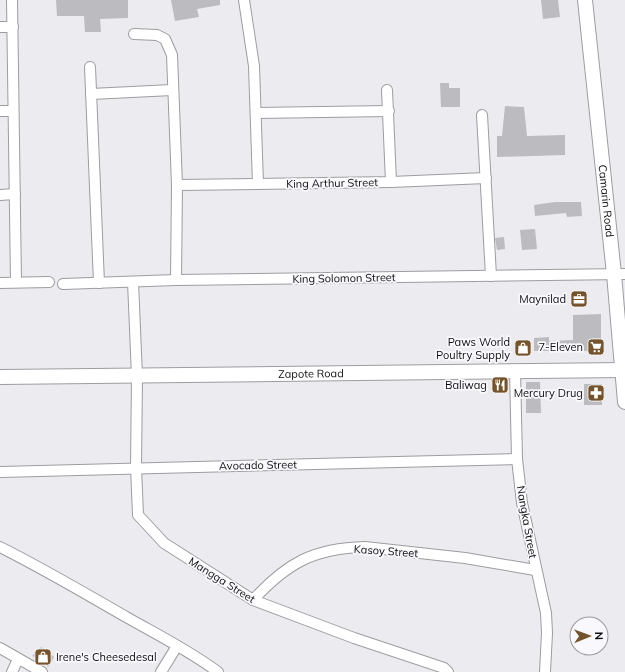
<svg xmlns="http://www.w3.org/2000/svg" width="625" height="672" viewBox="0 0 625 672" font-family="Mulish,sans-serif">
<rect width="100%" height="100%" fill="#ececf0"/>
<g fill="#bcbcc0">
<polygon points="56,0 128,0 128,18 100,19 101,32 85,32 84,16 57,16"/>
<polygon points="171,0 220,0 220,5 197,9 199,17 175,21"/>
<polygon points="541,0 558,0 560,17 543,19"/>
<polygon points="440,83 449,83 449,88 460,88 460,107 441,107"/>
<polygon points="505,106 524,107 527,136 565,135 565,155 497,157 497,136 502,136"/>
<polygon points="555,202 581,202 582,216 567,217 566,213 535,216 534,205"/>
<polygon points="535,229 537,249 522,250 520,230"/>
<polygon points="504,237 505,249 497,250 495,238"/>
<polygon points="601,314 601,351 534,351 534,338 549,337 549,341 573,340 573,315"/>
<polygon points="526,382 540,382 541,413 526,413"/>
<rect x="584" y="384" width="18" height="21"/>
<polygon points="41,647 54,657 48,667 40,659 32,656"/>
</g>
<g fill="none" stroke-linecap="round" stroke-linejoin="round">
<g stroke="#9d9ca0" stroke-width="12">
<g id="street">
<polyline points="12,0 16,282"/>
<polyline points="244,0 254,66 258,184"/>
<polyline points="0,27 13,27"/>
<polyline points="134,34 157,35 165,39 172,55 177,185 176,280"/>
<polyline points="90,67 99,283"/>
<polyline points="387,90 391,182"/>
<polyline points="91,94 172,90"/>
<polyline points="0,111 13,111"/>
<polyline points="256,113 389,111"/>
<polyline points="482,115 491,276"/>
<polyline points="177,185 391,182 486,178"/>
<polyline points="0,195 15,194"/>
<polyline points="133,282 137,376 136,467 138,515 164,543 253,600 354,638 444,668 448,672"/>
<polyline points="0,283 49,282"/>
<polyline points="63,284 176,280 625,274"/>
<polyline points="515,371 517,459 522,503 546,613 547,633 545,672"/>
<polyline points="0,472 517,459"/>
<path d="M0,547C44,569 86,594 128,618C158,635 190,651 218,672"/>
<path d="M253,600C287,563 314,548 365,547L465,558L535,570"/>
<polyline points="0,648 42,672"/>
<polyline points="12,672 18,659"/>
<polyline points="161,672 177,646"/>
</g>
</g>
<g stroke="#9d9ca0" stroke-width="16">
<g id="secondary">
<path id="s1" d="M585,0L614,274L625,402"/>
<path id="s2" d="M0,377L625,370"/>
</g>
</g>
<use href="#street" stroke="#fff" stroke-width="10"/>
<use href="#secondary" stroke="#fff" stroke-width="14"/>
</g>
<defs>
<g id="office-square" transform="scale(0.9)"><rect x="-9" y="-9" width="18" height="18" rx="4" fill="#75542b" stroke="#f9f9fd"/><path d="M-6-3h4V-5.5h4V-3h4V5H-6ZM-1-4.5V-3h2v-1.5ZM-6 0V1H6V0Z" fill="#fff"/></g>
<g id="supermarket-square" transform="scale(0.9)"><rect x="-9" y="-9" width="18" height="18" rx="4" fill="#75542b" stroke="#f9f9fd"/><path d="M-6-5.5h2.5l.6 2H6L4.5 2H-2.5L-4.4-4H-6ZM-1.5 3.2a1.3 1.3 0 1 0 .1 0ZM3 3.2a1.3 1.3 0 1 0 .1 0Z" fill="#fff"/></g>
<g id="shop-square" transform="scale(0.9)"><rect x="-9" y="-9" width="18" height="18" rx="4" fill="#75542b" stroke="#f9f9fd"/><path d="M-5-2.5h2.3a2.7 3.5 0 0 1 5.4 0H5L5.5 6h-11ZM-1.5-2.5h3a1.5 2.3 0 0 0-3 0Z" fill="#fff"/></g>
<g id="restaurant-square" transform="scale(0.9)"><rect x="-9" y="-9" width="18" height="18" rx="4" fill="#75542b" stroke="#f9f9fd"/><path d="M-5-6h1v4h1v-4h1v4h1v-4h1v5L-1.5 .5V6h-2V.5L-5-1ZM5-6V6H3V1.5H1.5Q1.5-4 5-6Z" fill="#fff"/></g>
<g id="pharmacy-square" transform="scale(0.9)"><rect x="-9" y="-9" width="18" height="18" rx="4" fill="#75542b" stroke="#f9f9fd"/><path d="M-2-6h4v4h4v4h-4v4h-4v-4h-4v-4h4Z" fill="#fff"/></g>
</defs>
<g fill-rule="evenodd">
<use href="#office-square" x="579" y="299"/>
<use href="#supermarket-square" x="596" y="347"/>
<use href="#shop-square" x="523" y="348"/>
<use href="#restaurant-square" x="500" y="385"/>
<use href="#pharmacy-square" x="596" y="393"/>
<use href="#shop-square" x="43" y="657"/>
</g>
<g text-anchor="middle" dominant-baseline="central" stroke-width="3.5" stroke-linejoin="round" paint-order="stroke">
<g font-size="11" fill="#0e0e0f" stroke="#f9f9fd">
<text transform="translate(332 183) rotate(-1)">King Arthur Street</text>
<text stroke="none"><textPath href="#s1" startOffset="202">Camarin Road</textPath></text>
<text transform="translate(344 278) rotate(-1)">King Solomon Street</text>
<text stroke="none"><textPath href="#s2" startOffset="311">Zapote Road</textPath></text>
<text transform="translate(258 465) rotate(-1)">Avocado Street</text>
<text transform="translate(527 522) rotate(80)">Nangka Street</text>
<text transform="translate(386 551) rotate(4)">Kasoy Street</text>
<text transform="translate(222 580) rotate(32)">Mangga Street</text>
</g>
<g font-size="11" fill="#0e0e0f" stroke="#f9f9fd" text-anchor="end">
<text x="566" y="299">Maynilad</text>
<text x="510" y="342">Paws World<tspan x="510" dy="13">Poultry Supply</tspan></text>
<text x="583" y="347">7-Eleven</text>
<text x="487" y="385">Baliwag</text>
<text x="583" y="393">Mercury Drug</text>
<text x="56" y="657" text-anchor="start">Irene's Cheesedesal</text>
</g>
</g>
<g transform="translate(589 636) rotate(89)"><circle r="19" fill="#f9f9fd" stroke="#9b9b9e"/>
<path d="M0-3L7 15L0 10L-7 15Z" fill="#75542b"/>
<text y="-6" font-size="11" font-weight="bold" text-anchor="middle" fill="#0e0e0f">N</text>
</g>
</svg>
